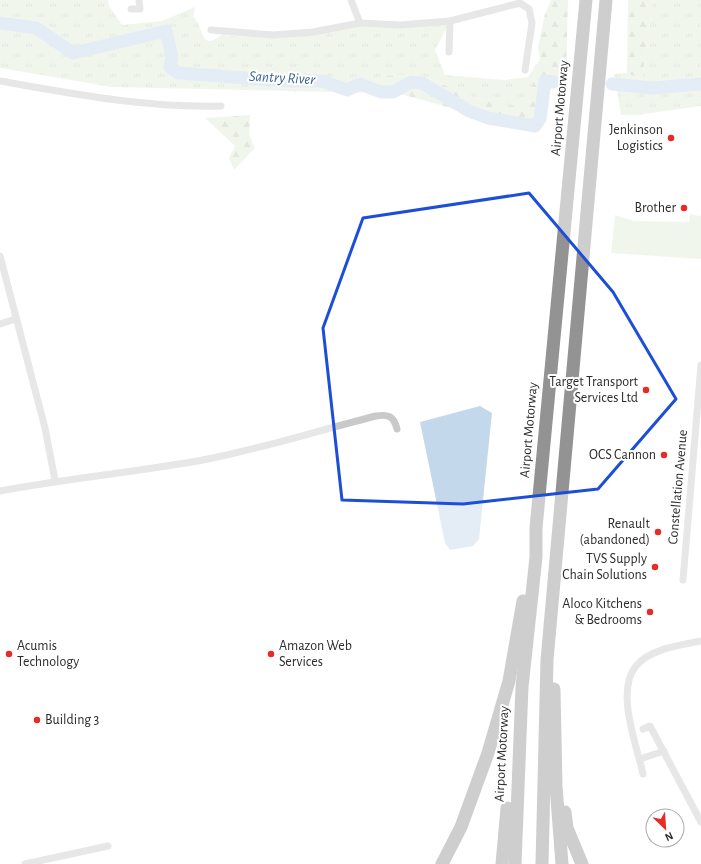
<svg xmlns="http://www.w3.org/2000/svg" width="701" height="864" viewBox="0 0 701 864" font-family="'Alegreya Sans',sans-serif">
<defs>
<pattern id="forest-firs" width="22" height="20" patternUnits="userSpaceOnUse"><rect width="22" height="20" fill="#e0ead8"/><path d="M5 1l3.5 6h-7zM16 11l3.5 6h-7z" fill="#c0c9ba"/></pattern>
<pattern id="park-tufts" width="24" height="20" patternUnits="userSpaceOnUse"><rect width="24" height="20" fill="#e0ead8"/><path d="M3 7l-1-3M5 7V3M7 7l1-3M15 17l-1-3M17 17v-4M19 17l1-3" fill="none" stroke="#c0c9ba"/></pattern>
</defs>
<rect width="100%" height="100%" fill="#fff"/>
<polygon fill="#e0ead8" points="690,214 701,216 701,259 611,253 615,215 634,221 689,222"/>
<g fill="url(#forest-firs)">
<polygon points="551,0 568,0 566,78 549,90 543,122 533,121 517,129 496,126 455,109 393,92 339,90 325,92 312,86 304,87 295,92 285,85 0,17 147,29 195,7 193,17 196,19 176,41 379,75 422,76 484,101 528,99 540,59 538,47 545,14"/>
<polygon points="628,0 653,0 642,80 627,73"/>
<polygon points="250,115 249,135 255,148 234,170 229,158 235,146 205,118"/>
</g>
<g fill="url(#park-tufts)">
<path d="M0,0H108L109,6L122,25L162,21L195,7L193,17C204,25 200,53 221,35L277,38L358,27L450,21L435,50L445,75L504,80L528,77L540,59L528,99L520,107L484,101L422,76L380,75L382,93L112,87L0,68Z"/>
<polygon points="653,0 701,0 701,106 637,115 621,115 614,74 627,73 642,80"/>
</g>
<polygon fill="#c3d8eb" points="480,406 492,413 479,539 473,546 450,550 445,543 420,422"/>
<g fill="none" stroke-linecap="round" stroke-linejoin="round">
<g stroke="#c3d8eb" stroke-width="13">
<polyline points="0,23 36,28 73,53 166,31 172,57 170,67 178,73 287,81 322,81 347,90 360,84 381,92 393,92 411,82 422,83 469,111 488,118 535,126 540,119 545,81 554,82"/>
<polyline points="612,84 652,88 701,84"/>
</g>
<g stroke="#c9c9c9" stroke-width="7">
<polyline points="351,0 360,23"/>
<polyline points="131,9 140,9 139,0"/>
<polyline points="211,30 273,35 313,32 360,23 400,25 450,21 520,3 529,9 532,23 525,70"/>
<polyline points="449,52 450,21"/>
<path d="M0,81C74,94 145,108 221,106"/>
<polyline points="0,256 45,428 55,480"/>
<polyline points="0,324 16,319"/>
<path d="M0,491C69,478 139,472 208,459C264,448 320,430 376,416C388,414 394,416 397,429"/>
<polyline points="683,580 701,365"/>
<polyline points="643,729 650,726 701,822"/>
<polyline points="640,759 664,751"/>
<path d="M643,774C637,746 615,691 636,666C650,649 680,645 701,641"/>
<polyline points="25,864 108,846"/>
</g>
<g stroke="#939393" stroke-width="13">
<polyline points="554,689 556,786 562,864"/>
<polyline points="565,812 567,828 582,864"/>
<polyline points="442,864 461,827 488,753 509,681 523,601"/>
<polyline points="502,864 507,808"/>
<polyline points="515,864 522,687 536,557 536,528 586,0"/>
<polyline points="542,864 547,660 606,0"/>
</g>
</g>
<path d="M0 0H701V864H0ZM529,193L613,292L676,399L598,489L463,504L342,500L323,328L363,218Z" fill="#fff" fill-opacity=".55" fill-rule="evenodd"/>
<path fill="none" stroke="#1d4ed8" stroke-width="3" stroke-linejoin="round" d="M529,193L613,292L676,399L598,489L463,504L342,500L323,328L363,218Z"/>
<g fill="#e82a28" stroke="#fff" stroke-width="1.5">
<circle cx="671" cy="138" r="4"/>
<circle cx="684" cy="208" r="4"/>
<circle cx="646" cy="390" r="4"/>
<circle cx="664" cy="455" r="4"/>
<circle cx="658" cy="532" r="4"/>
<circle cx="655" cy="567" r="4"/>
<circle cx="650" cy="612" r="4"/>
<circle cx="9" cy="654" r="4"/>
<circle cx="271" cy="654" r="4"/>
<circle cx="37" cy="720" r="4"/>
</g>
<g text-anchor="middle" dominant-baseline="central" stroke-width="4" stroke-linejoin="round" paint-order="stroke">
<g font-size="14" fill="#2c2c2c" stroke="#fff">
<text transform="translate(560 108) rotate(-85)">Airport Motorway</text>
<text transform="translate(529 430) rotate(-85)">Airport Motorway</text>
<text transform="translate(678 487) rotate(-85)">Constellation Avenue</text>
<text transform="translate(502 754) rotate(-87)">Airport Motorway</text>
</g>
<g font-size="14" fill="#2c2c2c" stroke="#fff" text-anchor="end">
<text x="663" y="130">Jenkinson<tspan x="663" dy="16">Logistics</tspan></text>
<text x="676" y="208">Brother</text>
<text x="638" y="382">Target Transport<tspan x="638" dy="16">Services Ltd</tspan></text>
<text x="656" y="455">OCS Cannon</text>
<text x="650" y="524">Renault<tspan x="650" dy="16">(abandoned)</tspan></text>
<text x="647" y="559">TVS Supply<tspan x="647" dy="16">Chain Solutions</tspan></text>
<text x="642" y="604">Aloco Kitchens<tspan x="642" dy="16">&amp; Bedrooms</tspan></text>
<text x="17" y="646" text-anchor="start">Acumis<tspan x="17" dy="16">Technology</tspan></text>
<text x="279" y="646" text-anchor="start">Amazon Web<tspan x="279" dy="16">Services</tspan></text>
<text x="45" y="720" text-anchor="start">Building 3</text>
</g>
<g font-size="15" font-style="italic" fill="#39668e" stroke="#fff">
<text transform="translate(282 78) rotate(3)">Santry River</text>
</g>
</g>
<g transform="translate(665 828) rotate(155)"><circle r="19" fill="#ffffff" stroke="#ababab"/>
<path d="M0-3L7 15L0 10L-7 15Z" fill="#e82a28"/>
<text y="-6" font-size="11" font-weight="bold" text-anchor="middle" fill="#2c2c2c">N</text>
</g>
</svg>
